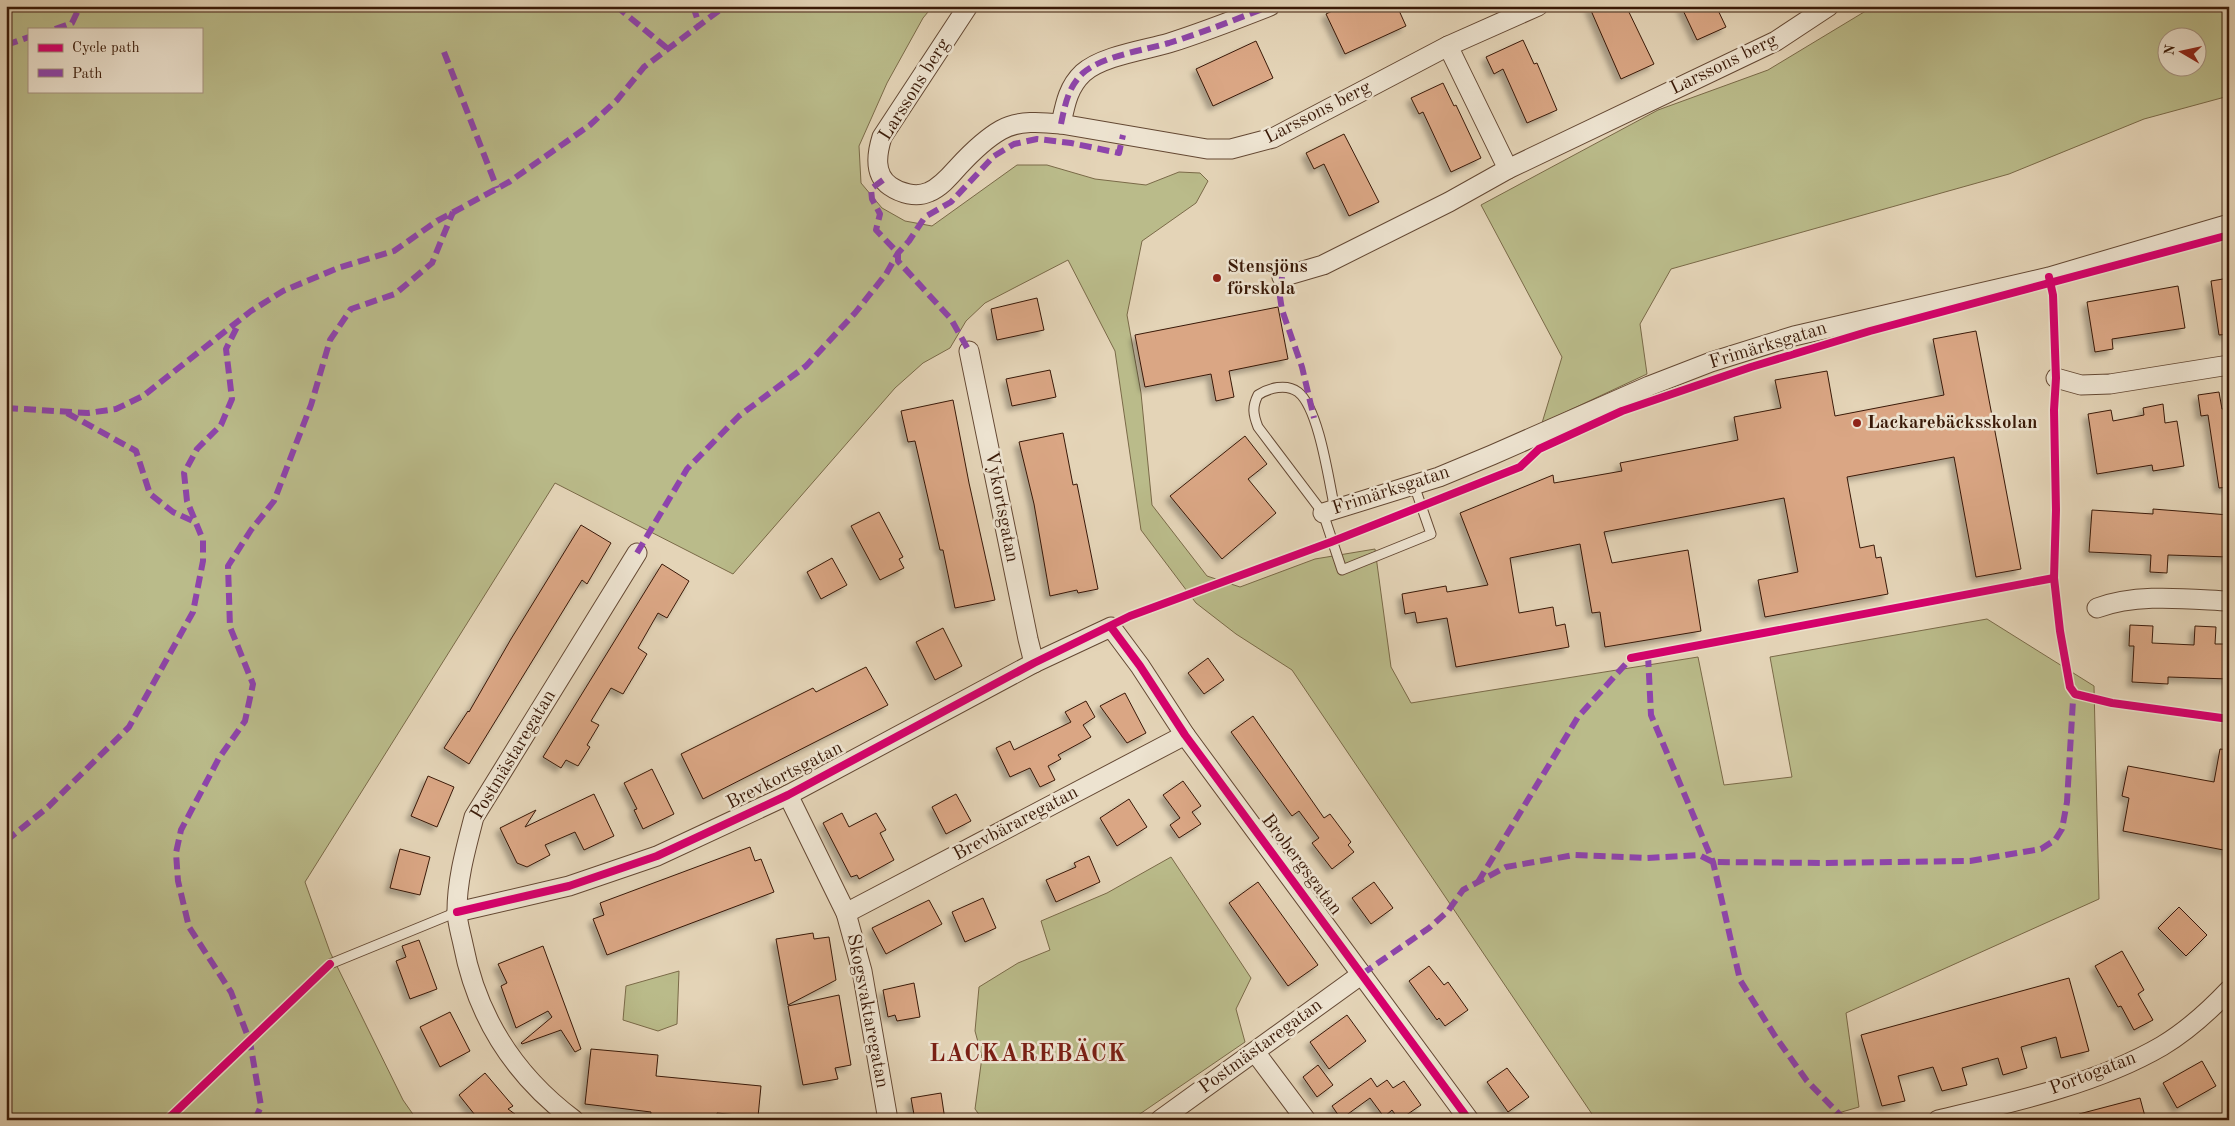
<svg xmlns="http://www.w3.org/2000/svg" width="2235" height="1126" viewBox="0 0 2235 1126" font-family="'Old Standard TT',serif">
<defs>
<filter id="shadow"><feDropShadow dx="-4.5" dy="4.5" stdDeviation="2.5" flood-color="#0004"/></filter>
</defs>
<rect width="100%" height="100%" fill="#e4d4b7"/>
<filter id="stains"><feTurbulence type="fractalNoise" baseFrequency=".004" numOctaves="4"/><feColorMatrix values="0 0 0 0 .2 0 0 0 0 .09 0 0 0 0 .02 0 0 0 .5 -.17"/></filter>
<radialGradient id="worn" r=".72"><stop offset=".6" stop-color="#630" stop-opacity="0"/><stop offset="1" stop-color="#630" stop-opacity=".3"/></radialGradient>
<g fill="#babb8a" stroke="#7a6a48" fill-rule="evenodd">
<path d="M6,6H933L923,18L887,83L859,146L861,183L882,208L905,221L932,226L1017,165H1047L1095,179L1146,185L1179,172L1200,173L1208,181L1196,203L1142,241L1127,315L1141,393L1152,505L1207,576L1240,587L1315,559L1375,549L1391,667L1411,703L1698,657L1724,785L1792,777L1770,657L1987,619L2094,686L2099,899L1846,1013L1859,1107L1814,1120H1596L1292,670L1236,634L1196,603L1141,530L1115,351L1068,260L985,303L966,321L950,348L923,363L895,388L733,574L555,483L305,882L330,952L403,1100L417,1120H6ZM29,29H201V91H29Z"/>
<path d="M1874,6H2229V84L2225,97L2144,119L2009,174L1671,269L1640,324L1647,374L1542,423L1562,357L1481,205L1658,110L1768,70ZM2168,38H2198V68H2168Z"/>
<polygon points="1171,857 1251,978 1236,1009 1245,1042 1131,1120 983,1120 975,1109 982,1057 975,1031 979,987 1018,963 1050,950 1041,921 1107,893"/>
<polygon points="679,971 677,1024 658,1031 623,1020 626,986"/>
</g>
<g fill="#daa684" stroke="#391907" filter="url(#shadow)">
<polygon points="1342,6 1397,6 1406,26 1345,54 1326,14"/>
<polygon points="1589,6 1626,6 1654,64 1621,79"/>
<polygon points="1681,6 1716,6 1726,27 1697,40"/>
<polygon points="1523,40 1534,64 1537,63 1557,110 1527,123 1503,69 1494,74 1486,57"/>
<polygon points="1256,41 1273,78 1213,106 1196,69"/>
<polygon points="1443,83 1454,106 1456,105 1481,158 1451,172 1423,112 1419,114 1411,98"/>
<polygon points="1344,134 1379,202 1349,216 1324,164 1314,169 1306,153"/>
<polygon points="2229,278 2229,334 2219,335 2211,281"/>
<polygon points="2178,286 2185,328 2112,339 2113,349 2095,352 2087,302"/>
<polygon points="1037,298 1044,330 997,340 991,309"/>
<polygon points="1278,307 1288,359 1229,371 1234,397 1216,401 1211,374 1145,387 1135,335"/>
<polygon points="1976,331 2021,569 1976,577 1954,457 1847,477 1860,548 1874,545 1876,558 1881,557 1888,594 1765,617 1758,580 1798,572 1784,498 1604,532 1612,563 1688,550 1701,631 1605,647 1600,612 1592,613 1580,544 1510,558 1519,613 1553,607 1556,626 1565,624 1569,647 1456,667 1447,618 1417,623 1415,612 1405,614 1402,594 1446,586 1447,592 1488,585 1460,513 1553,475 1554,483 1622,471 1620,463 1738,440 1734,417 1781,408 1775,380 1827,371 1835,416 1944,395 1933,339"/>
<polygon points="1050,370 1056,397 1012,406 1006,379"/>
<polygon points="2219,392 2222,409 2229,408 2229,487 2219,488 2208,415 2201,416 2198,395"/>
<polygon points="953,400 969,483 995,600 955,608 943,550 940,550 915,441 908,442 901,411"/>
<polygon points="2163,404 2165,423 2177,421 2184,466 2153,471 2152,465 2097,474 2088,414 2111,410 2113,421 2144,415 2143,408"/>
<polygon points="1063,433 1073,485 1077,484 1098,589 1078,593 1077,590 1050,596 1034,504 1019,442"/>
<polygon points="1245,436 1267,464 1248,479 1276,513 1222,559 1170,496"/>
<polygon points="2153,509 2229,515 2229,557 2168,555 2167,573 2150,572 2151,555 2089,552 2092,510 2153,514"/>
<polygon points="879,512 903,557 899,559 904,568 880,580 851,526"/>
<polygon points="581,525 611,543 587,584 582,580 469,764 444,748 468,711 469,712 511,639"/>
<polygon points="832,558 847,585 821,599 807,572"/>
<polygon points="662,564 689,581 667,618 658,613 638,648 647,654 623,694 611,688 591,721 599,725 587,745 590,747 578,766 566,760 561,768 543,757"/>
<polygon points="2130,625 2153,626 2152,643 2194,645 2195,626 2216,627 2215,644 2229,644 2229,679 2168,677 2168,684 2132,682 2134,646 2129,646"/>
<polygon points="943,628 962,666 935,680 916,642"/>
<polygon points="1208,658 1224,680 1204,694 1188,673"/>
<polygon points="866,667 888,705 703,799 681,754 813,688 816,692"/>
<polygon points="1125,693 1146,733 1127,743 1100,706"/>
<polygon points="1086,701 1095,717 1083,725 1091,737 1058,755 1061,759 1048,766 1055,780 1040,787 1030,768 1010,777 996,748 1010,741 1014,750 1071,722 1065,712"/>
<polygon points="1253,716 1324,818 1330,814 1351,842 1348,845 1354,852 1332,869 1312,843 1319,838 1299,811 1292,816 1231,732"/>
<polygon points="2220,749 2229,750 2229,851 2123,831 2129,798 2122,796 2128,766 2214,782"/>
<polygon points="652,769 674,814 643,829 634,810 637,809 624,783"/>
<polygon points="428,776 454,787 437,827 411,816"/>
<polygon points="1183,781 1201,806 1192,812 1201,824 1179,838 1170,825 1180,818 1163,795"/>
<polygon points="594,794 614,836 584,850 575,832 545,845 550,855 527,867 517,863 500,828 536,810 525,827"/>
<polygon points="956,794 971,821 946,834 932,807"/>
<polygon points="1129,799 1147,827 1117,846 1100,818"/>
<polygon points="842,813 849,827 876,813 886,830 880,833 894,860 859,879 857,875 851,877 823,823"/>
<polygon points="750,847 755,861 761,859 774,892 607,955 593,919 604,915 600,903"/>
<polygon points="400,849 430,857 420,895 390,888"/>
<polygon points="1089,856 1100,882 1056,902 1046,880 1076,867 1074,863"/>
<polygon points="1258,882 1318,965 1288,986 1229,903"/>
<polygon points="1374,882 1393,908 1371,924 1352,898"/>
<polygon points="983,898 996,928 965,942 952,912"/>
<polygon points="929,900 942,924 886,954 872,928"/>
<polygon points="2179,907 2207,935 2186,956 2158,928"/>
<polygon points="813,933 814,939 829,937 836,980 788,1005 776,939"/>
<polygon points="419,940 437,989 410,999 396,961 406,957 402,946"/>
<polygon points="543,946 581,1049 575,1052 561,1030 522,1044 521,1043 552,1017 548,1011 516,1028 501,986 507,983 498,964"/>
<polygon points="2122,951 2144,990 2138,994 2153,1020 2134,1030 2121,1006 2118,1007 2095,966"/>
<polygon points="1429,966 1444,985 1448,982 1468,1010 1445,1026 1439,1018 1437,1020 1409,981"/>
<polygon points="2069,978 2089,1051 2061,1058 2056,1037 2021,1047 2027,1068 2003,1075 1998,1058 1962,1068 1967,1085 1942,1091 1933,1067 1898,1076 1905,1101 1882,1106 1861,1035"/>
<polygon points="914,983 920,1017 897,1021 895,1015 888,1017 883,990"/>
<polygon points="839,995 851,1065 835,1068 838,1079 803,1085 788,1006"/>
<polygon points="450,1012 470,1051 440,1067 420,1027"/>
<polygon points="1347,1015 1366,1041 1329,1069 1310,1042"/>
<polygon points="591,1049 658,1055 656,1076 761,1086 758,1117 717,1113 717,1120 650,1120 651,1112 585,1104"/>
<polygon points="2202,1061 2216,1086 2177,1108 2163,1083"/>
<polygon points="1318,1065 1333,1085 1317,1097 1303,1077"/>
<polygon points="1507,1068 1529,1097 1508,1112 1487,1082"/>
<polygon points="485,1073 513,1106 508,1109 523,1120 479,1120 459,1095"/>
<polygon points="1371,1078 1377,1087 1387,1080 1393,1088 1404,1081 1421,1105 1399,1120 1392,1110 1384,1117 1370,1098 1341,1119 1332,1106"/>
<polygon points="941,1093 945,1120 915,1120 911,1098"/>
<polygon points="2140,1098 2146,1120 2080,1120 2079,1114"/>
</g>
<g fill="none" stroke-linecap="round" stroke-linejoin="round">
<g stroke="#644833" stroke-width="11">
<g id="service">
<path d="M1335,510C1329,482 1319,408 1298,392C1286,383 1269,388 1258,395C1252,407 1253,414 1258,427L1323,513L1342,570L1431,534L1414,485"/>
<polyline points="330,964 457,912"/>
</g>
</g>
<g stroke="#644833" stroke-width="21">
<g id="minor">
<path d="M968,6L882,137C877,153 873,174 890,186C900,193 916,198 929,192C941,187 950,176 958,167C970,154 985,139 1001,130C1018,120 1042,122 1061,124L1207,149H1231L1273,138L1448,46L1538,6"/>
<polyline points="1448,46 1508,169"/>
<path d="M1061,124C1065,105 1068,87 1083,73C1102,56 1145,50 1169,43C1204,32 1237,19 1270,6"/>
<polyline points="1282,277 1323,265 1449,202 1508,169 1776,41 1829,6"/>
<polyline points="969,351 1028,639 1034,663"/>
<polyline points="2056,378 2081,385 2110,384 2229,365"/>
<polyline points="1323,513 1439,477 1492,455 1649,386 1711,362 1794,336 2049,277 2229,224"/>
<path d="M2097,608C2138,593 2186,599 2229,601"/>
<polyline points="788,795 846,913 862,971 888,1120"/>
<polyline points="457,912 569,886 657,856 788,795 1034,663 1111,627 1140,666 1185,735 1469,1120"/>
<polyline points="846,913 1185,735"/>
<polyline points="1255,1052 1306,1120"/>
<path d="M574,1120C515,1076 477,1017 463,944C461,934 457,922 457,911C457,879 466,848 474,817L637,553"/>
<polyline points="1160,1120 1362,974"/>
<path d="M1938,1120C2010,1103 2097,1084 2162,1046C2187,1031 2209,1011 2229,990"/>
</g>
</g>
<use href="#service" stroke="#ede3d0" stroke-width="9"/>
<use href="#minor" stroke="#ede3d0" stroke-width="19"/>
<g stroke="#8e44ad" stroke-width="6" stroke-dasharray="12 6" stroke-linecap="butt">
<polyline points="616,6 668,49"/>
<polyline points="693,6 699,24"/>
<polyline points="55,29 72,23 80,6"/>
<polyline points="6,45 29,37"/>
<polyline points="444,52 497,188"/>
<path d="M1061,124C1065,105 1068,87 1083,73C1102,56 1145,50 1169,43C1204,32 1237,19 1270,6"/>
<polyline points="883,180 871,189 872,199 880,214 876,230 898,253 898,261 951,319 969,351"/>
<polyline points="1282,277 1280,297 1282,310 1302,367 1314,418"/>
<polyline points="6,408 88,413 116,409 143,396 251,311 283,291 338,268 394,251 437,221 509,182 590,125 617,100 644,67 725,6"/>
<polyline points="67,413 136,451 150,494 173,512 195,522"/>
<polyline points="637,553 687,469 739,416 806,366 855,313 886,274 898,253 909,241 925,217 951,202 994,156 1014,144 1037,139 1071,143 1119,153 1123,135"/>
<polyline points="1648,655 1651,715 1713,862 1740,980 1775,1036 1807,1081 1845,1120"/>
<polyline points="6,841 48,807 129,727 193,612 203,561 203,540 187,501 184,473 197,449 221,425 232,399 226,349 239,323"/>
<polyline points="1478,882 1578,717 1631,658 1634,657"/>
<polyline points="1362,974 1429,928 1448,911 1463,890 1506,867 1574,855 1647,858 1699,855 1713,862 1824,863 1970,861 2041,849 2055,840 2062,829 2067,802 2073,700 2075,694"/>
<polyline points="6,1114 16,1120"/>
<polyline points="255,1120 261,1106 250,1042 231,992 189,927 178,881 176,853 181,830 219,758 245,721 253,684 230,627 228,566 251,530 274,501 311,405 330,340 351,309 395,294 432,263 453,212"/>
</g>
<g stroke="#ede3d0" stroke-width="11">
<g id="cycleway">
<polyline points="2049,277 2053,295 2056,378 2054,410 2056,510 2054,578 2060,631 2070,687 2075,694 2112,703 2229,719"/>
<polyline points="1111,627 1140,666 1185,735 1469,1120"/>
<polyline points="1631,658 2054,578"/>
<polyline points="457,912 569,886 657,856 788,795 1034,663 1130,616 1331,542 1520,467 1539,449 1622,411 1751,367 1870,331 2229,235"/>
<polyline points="167,1120 330,964"/>
</g>
</g>
<use href="#cycleway" stroke="#d6006c" stroke-width="8"/>
</g>
<g fill="#8f2418" stroke="#ede3d0" stroke-width="2">
<circle cx="1217" cy="278" r="5"/>
<circle cx="1857" cy="423" r="5"/>
</g>
<g text-anchor="middle" dominant-baseline="central" stroke-width="5" stroke-linejoin="round" paint-order="stroke">
<g font-size="19" fill="#391907" stroke="#ede3d0">
<text transform="translate(1724 65) rotate(-26)">Larssons berg</text>
<text transform="translate(915 90) rotate(-58)">Larssons berg</text>
<text transform="translate(1318 113) rotate(-27)">Larssons berg</text>
<text transform="translate(1768 346) rotate(-17)">Frimärksgatan</text>
<text transform="translate(1391 491) rotate(-18)">Frimärksgatan</text>
<text transform="translate(1001 507) rotate(79)">Vykortsgatan</text>
<text transform="translate(514 755) rotate(-59)">Postmästaregatan</text>
<text transform="translate(785 776) rotate(-27)">Brevkortsgatan</text>
<text transform="translate(1016 824) rotate(-28)">Brevbäraregatan</text>
<text transform="translate(1301 865) rotate(53)">Brobergsgatan</text>
<text transform="translate(867 1011) rotate(79)">Skogsvaktaregatan</text>
<text transform="translate(1261 1047) rotate(-36)">Postmästaregatan</text>
<text transform="translate(2093 1074) rotate(-21)">Portogatan</text>
</g>
<g font-size="19" font-weight="bold" fill="#391907" stroke="#ede3d0" text-anchor="start">
<text x="1227" y="267">Stensjöns<tspan x="1227" dy="22">förskola</tspan></text>
<text x="1867" y="423">Lackarebäcksskolan</text>
</g>
<g font-size="24" font-weight="bold" letter-spacing="1" fill="#7a1f14" stroke="#ede3d0">
<text x="1028" y="1055">LACKAREBÄCK</text>
</g>
</g>
<rect width="2235" height="1126" fill="none" stroke="#e4d4b7" stroke-width="25"/>
<rect x="8" y="8" width="2220" height="1111" fill="none" stroke="#391907" stroke-width="2.5"/>
<rect x="12" y="12" width="2210" height="1101" fill="none" stroke="#391907"/>
<rect x="28" y="28" width="175" height="65" fill="#ede3d0" stroke="#a59280"/>
<rect x="38" y="44" width="25" height="8" fill="#d6006c" stroke="#a59280"/>
<text x="72" y="52" font-size="15" fill="#391907">Cycle path</text>
<rect x="38" y="69" width="25" height="8" fill="#8e44ad" stroke="#a59280"/>
<text x="72" y="78" font-size="15" fill="#391907">Path</text>
<g transform="translate(2182 52) rotate(279)"><circle r="24" fill="#ede3d0" stroke="#a59280"/>
<path d="M0-4L9 19L0 12L-9 19Z" fill="#8f2418"/>
<text y="-8" font-size="14" font-weight="bold" text-anchor="middle" fill="#391907">N</text>
</g>
<rect width="100%" height="100%" filter="url(#stains)"/>
<rect width="100%" height="100%" fill="url(#worn)"/>
</svg>
